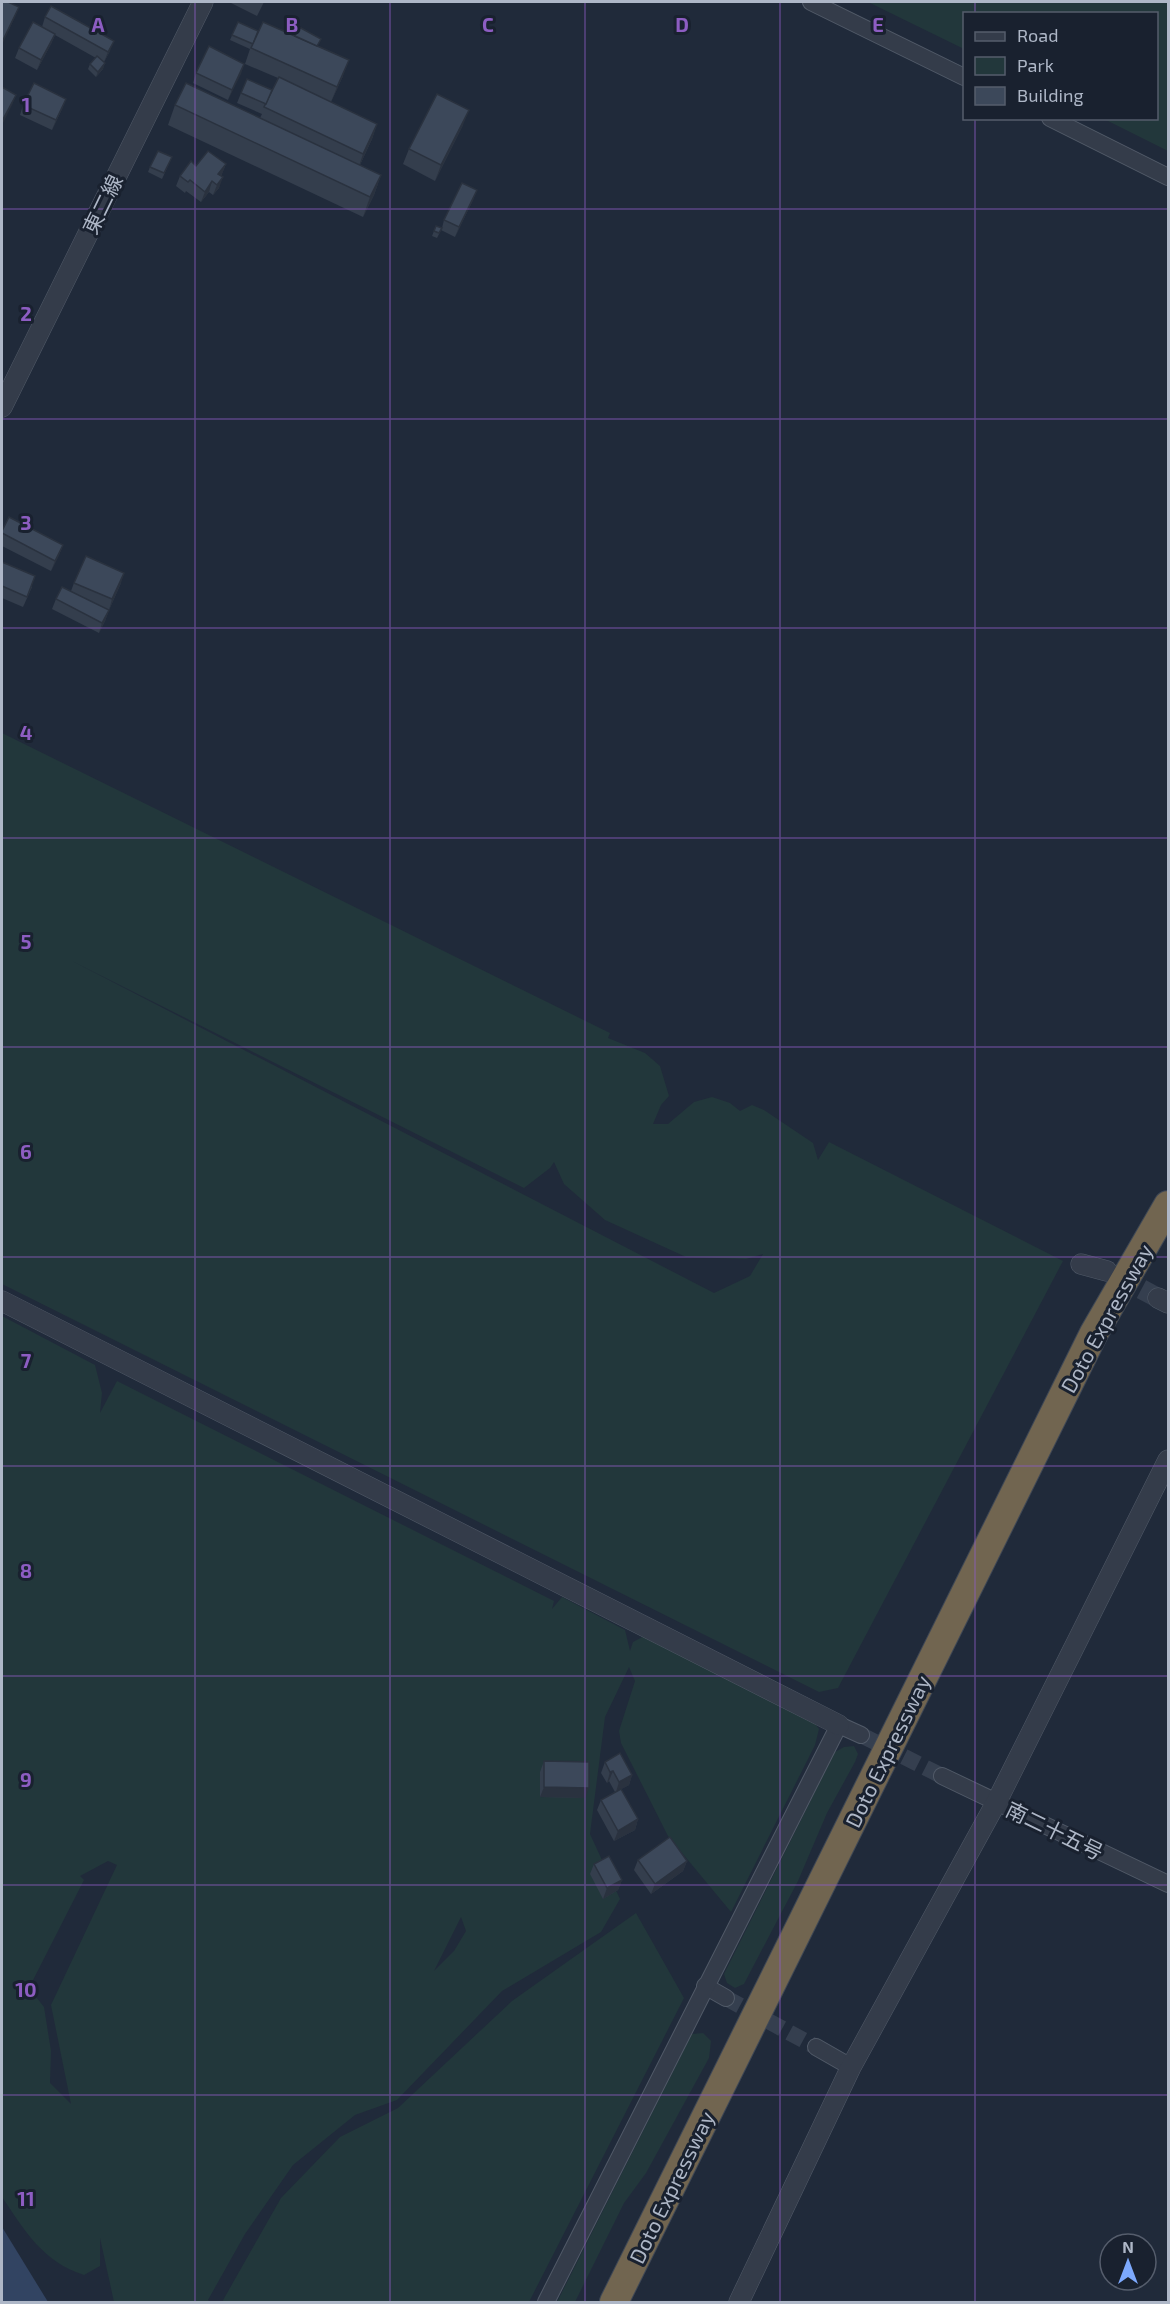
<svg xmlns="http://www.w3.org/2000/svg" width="1170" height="2304" viewBox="0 0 1170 2304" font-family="'Exo 2','Noto Sans JP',sans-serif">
<rect width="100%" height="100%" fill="#202a3a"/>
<g fill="#22373b" fill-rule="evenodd">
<polygon points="868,2 1168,2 1168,151 1104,119 1156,118 1156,14 964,14 964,49"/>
<path d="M2,733L610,1033L608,1038L645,1053L660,1066L669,1096L661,1105L653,1124H668L694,1102L712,1097L730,1103L740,1111L752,1105L764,1110L813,1143L818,1160L829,1142L1063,1261L838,1688L819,1692L2,1284ZM72,961L524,1188L550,1168L554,1162L564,1184L605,1220L686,1257L746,1259L763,1254L750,1276L714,1293Z"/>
<path d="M2,1316L95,1365L102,1393L100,1413L117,1381L554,1601L552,1609L562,1597L625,1630L630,1651L633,1642L648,1634L811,1718L819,1729L815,1745L731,1912L668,1836L621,1743L619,1731L635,1681L629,1667L605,1717L590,1834L620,1899L601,1932L502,1991L397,2100L355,2115L293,2165L245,2234L208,2300L210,2302H114L100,2238V2266L84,2275C43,2262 25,2231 2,2197ZM108,1861L117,1865L51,2005L71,2104L50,2083L51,2051L44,2007L29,1988L84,1880L80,1876ZM461,1917L466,1931L454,1951L434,1971Z"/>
<polygon points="854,1746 858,1754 855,1762 827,1813 798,1881 744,1984 735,1988 727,1983 724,1974 835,1752 844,1747"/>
<polygon points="636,1913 684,1998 529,2302 222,2302 281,2198 340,2137 398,2108 512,2001"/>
<polygon points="703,2033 711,2041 709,2058 646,2173 624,2203 575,2302 557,2302 692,2034"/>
</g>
<polygon fill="#324462" points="2,2227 48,2302 2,2302"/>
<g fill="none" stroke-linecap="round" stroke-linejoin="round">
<g stroke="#353f4f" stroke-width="16" stroke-dasharray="16 8" stroke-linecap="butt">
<polyline points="861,1735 942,1776"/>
<polyline points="726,1998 816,2047"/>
</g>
<polyline stroke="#353f4f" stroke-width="20" stroke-dasharray="20 10" stroke-linecap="butt" points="1115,1275 1158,1298"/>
<g stroke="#515a68" stroke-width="18">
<g id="minor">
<polyline points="811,2 964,77"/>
<polyline points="1050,118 1168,177"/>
<polyline points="942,1776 1168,1884"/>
<polyline points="705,1986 726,1998"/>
<polyline points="816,2047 851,2067"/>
<polyline points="546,2302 839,1725 861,1735"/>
</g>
</g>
<g stroke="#515a68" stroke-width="21">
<g id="tertiary">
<polyline points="2,407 203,2"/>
<polyline points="1081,1264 1107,1271"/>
<polyline points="1158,1298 1168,1303"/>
<polyline points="2,1301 839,1725"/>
<polyline points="739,2302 851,2067 997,1801 1168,1460"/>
</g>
</g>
<g stroke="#3e4755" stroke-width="30">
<polyline id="motorway" points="614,2302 1094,1333 1168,1205"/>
</g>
<use href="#minor" stroke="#343c4a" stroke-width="16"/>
<use href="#tertiary" stroke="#343c4a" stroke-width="20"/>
<use href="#motorway" stroke="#716550" stroke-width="28"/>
</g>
<g fill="#343e4d">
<polygon points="229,2 264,2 257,16"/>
<polygon points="45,17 110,51 104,62 103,69 96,77 88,69 90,64 96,58 55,35 51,44 37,70 15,58 19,48 42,27"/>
<polygon points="238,22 258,31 318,46 343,76 331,102 377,124 372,139 360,165 381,175 374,195 363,217 168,125 175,105 260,118 262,114 237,103 241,93 272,90 278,78 245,64 250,49 230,40"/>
<polygon points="244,64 228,100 193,83 196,73"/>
<polygon points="66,99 62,109 52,130 20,115 23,105"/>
<polygon points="463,125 435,181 403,164 409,149"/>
<polygon points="172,157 162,179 148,172 150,167"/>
<polygon points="226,164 221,176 219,188 213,195 209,192 201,202 186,191 185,193 176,186 180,176 196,166"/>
<polygon points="477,190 473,200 455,237 441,230 437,238 432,236 436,226 442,228 444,220"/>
<polygon points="2,531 63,545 59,555 51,571 2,546"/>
<polygon points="2,562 32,587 23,607 2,598"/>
<polygon points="74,583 121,583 109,610 105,621 99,633 52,609 56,599 71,591"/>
<polygon points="544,1761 585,1798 540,1797 540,1772"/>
<polygon points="605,1762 632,1775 629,1785 621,1789 638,1819 635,1830 614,1841 597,1810 601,1800 615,1792 609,1781 607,1783 601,1773"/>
<polygon points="638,1860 687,1861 683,1871 651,1894 634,1870"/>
<polygon points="594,1864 622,1880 618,1890 603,1899 590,1874"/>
</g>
<g fill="#2a323f">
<polygon points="19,7 15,17 2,45 3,40"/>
<polygon points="55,34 51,44 37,70 41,60"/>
<polygon points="114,41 110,51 104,62 108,52"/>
<polygon points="349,60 343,76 331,102 337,87"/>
<polygon points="105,63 103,69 96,77 98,72"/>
<polygon points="244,64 241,74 228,100 232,90"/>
<polygon points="16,95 12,105 2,125 2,121"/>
<polygon points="66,99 62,109 52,130 56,120"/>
<polygon points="469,110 463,125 435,181 441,165"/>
<polygon points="377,124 372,139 358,169 363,154"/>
<polygon points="226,164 222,174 215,184 218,174"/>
<polygon points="381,175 374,195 363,217 370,197"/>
<polygon points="223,177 219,188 213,195 217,185"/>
<polygon points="212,181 209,192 201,202 205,192"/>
<polygon points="477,190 473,200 455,237 459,227"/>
<polygon points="63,545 59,555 51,571 55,561"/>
<polygon points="124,573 121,583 109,610 112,599"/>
<polygon points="109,610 105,621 99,633 102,623"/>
<polygon points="613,1771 609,1781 607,1783 610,1772"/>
<polygon points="632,1775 629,1785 616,1792 619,1782"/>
<polygon points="544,1787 589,1788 585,1798 540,1797"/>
<polygon points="638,1819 635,1830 614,1841 618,1831"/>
<polygon points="687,1861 683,1871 651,1894 655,1884"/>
<polygon points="622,1880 618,1890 603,1899 607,1888"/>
</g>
<g fill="#3c485a" stroke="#2a323f" stroke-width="1.5">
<polygon points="2,2 8,2 19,7 3,40 2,39"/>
<polygon points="51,6 114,41 108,52 45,17"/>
<polygon points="33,22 55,34 41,60 19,48"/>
<polygon points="238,22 258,31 253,44 232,35"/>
<polygon points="263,22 349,60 337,87 251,48"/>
<polygon points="299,27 321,39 317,46 295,36"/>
<polygon points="209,46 244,64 232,90 196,73"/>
<polygon points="97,56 105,63 98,72 90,64"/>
<polygon points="279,77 377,124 363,154 264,107"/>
<polygon points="247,79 272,90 266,104 241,93"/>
<polygon points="34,83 66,99 56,120 23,105"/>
<polygon points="186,83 381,175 370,197 175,105"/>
<polygon points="2,87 16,95 2,121"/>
<polygon points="437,94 469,110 441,165 409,149"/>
<polygon points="158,151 172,157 164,173 150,167"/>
<polygon points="208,151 226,164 218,174 223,177 217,185 212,181 205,192 190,180 188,182 180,176 191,161 196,166"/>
<polygon points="462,183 477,190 459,227 444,220"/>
<polygon points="436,226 442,228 439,233 434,231"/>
<polygon points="9,517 63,545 55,561 2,533 2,531"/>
<polygon points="86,556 124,573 112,599 74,583"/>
<polygon points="2,562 35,576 27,597 2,586"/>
<polygon points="62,587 109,610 102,623 56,599"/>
<polygon points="620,1753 632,1775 619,1782 613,1771 610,1772 605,1762"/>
<polygon points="544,1761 589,1762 589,1788 544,1787"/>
<polygon points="621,1789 638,1819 618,1831 601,1800"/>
<polygon points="670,1837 687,1861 655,1884 638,1860"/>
<polygon points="609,1856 622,1880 607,1888 594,1864"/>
</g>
<path fill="none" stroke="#8d5dc2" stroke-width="1.5" stroke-opacity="0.55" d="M195,2V2302M390,2V2302M585,2V2302M780,2V2302M975,2V14M975,118V2302M2,209H1168M2,419H1168M2,628H1168M2,838H1168M2,1047H1168M2,1257H1168M2,1466H1168M2,1676H1168M2,1885H1168M2,2095H1168"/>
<g text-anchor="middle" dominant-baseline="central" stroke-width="6" stroke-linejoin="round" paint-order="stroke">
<g font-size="21" fill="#aeb7c7" stroke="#19212f">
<text transform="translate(102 204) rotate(-64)">東二線</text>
<text transform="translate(1106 1318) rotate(-61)">Doto Expressway</text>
<text transform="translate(887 1751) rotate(-64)">Doto Expressway</text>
<text transform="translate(1055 1830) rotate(26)">南二十五号</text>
<text transform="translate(671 2187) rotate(-64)">Doto Expressway</text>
</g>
</g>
<g font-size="20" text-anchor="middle" font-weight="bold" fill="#8d5dc2" stroke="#19212f" stroke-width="6" stroke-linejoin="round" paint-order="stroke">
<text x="98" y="32">A</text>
<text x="292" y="32">B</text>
<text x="488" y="32">C</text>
<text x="682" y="32">D</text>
<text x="878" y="32">E</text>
<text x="26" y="112">1</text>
<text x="26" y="321">2</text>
<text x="26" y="530">3</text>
<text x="26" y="740">4</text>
<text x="26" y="949">5</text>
<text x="26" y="1159">6</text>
<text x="26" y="1368">7</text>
<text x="26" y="1578">8</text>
<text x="26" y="1787">9</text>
<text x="26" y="1997">10</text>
<text x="26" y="2206">11</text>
</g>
<rect width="1170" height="2304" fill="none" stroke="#aeb7c7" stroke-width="6"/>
<rect x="963" y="12" width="195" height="108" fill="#19212f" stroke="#555d6c" stroke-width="1.5"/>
<rect x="975" y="32" width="30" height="9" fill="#343c4a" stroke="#555d6c" stroke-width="1.5"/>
<text x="1017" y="42" font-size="18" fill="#aeb7c7">Road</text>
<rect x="975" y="57" width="30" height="18" fill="#22373b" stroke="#555d6c" stroke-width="1.5"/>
<text x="1017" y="72" font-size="18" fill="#aeb7c7">Park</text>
<rect x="975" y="87" width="30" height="18" fill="#3c485a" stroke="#555d6c" stroke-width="1.5"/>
<text x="1017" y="102" font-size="18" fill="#aeb7c7">Building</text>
<g transform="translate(1128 2262)"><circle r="28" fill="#19212f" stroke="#555d6c" stroke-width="1.5"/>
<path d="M0-4.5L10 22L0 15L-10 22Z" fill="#7da9fd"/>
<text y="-9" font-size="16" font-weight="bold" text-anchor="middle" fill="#aeb7c7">N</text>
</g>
</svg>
